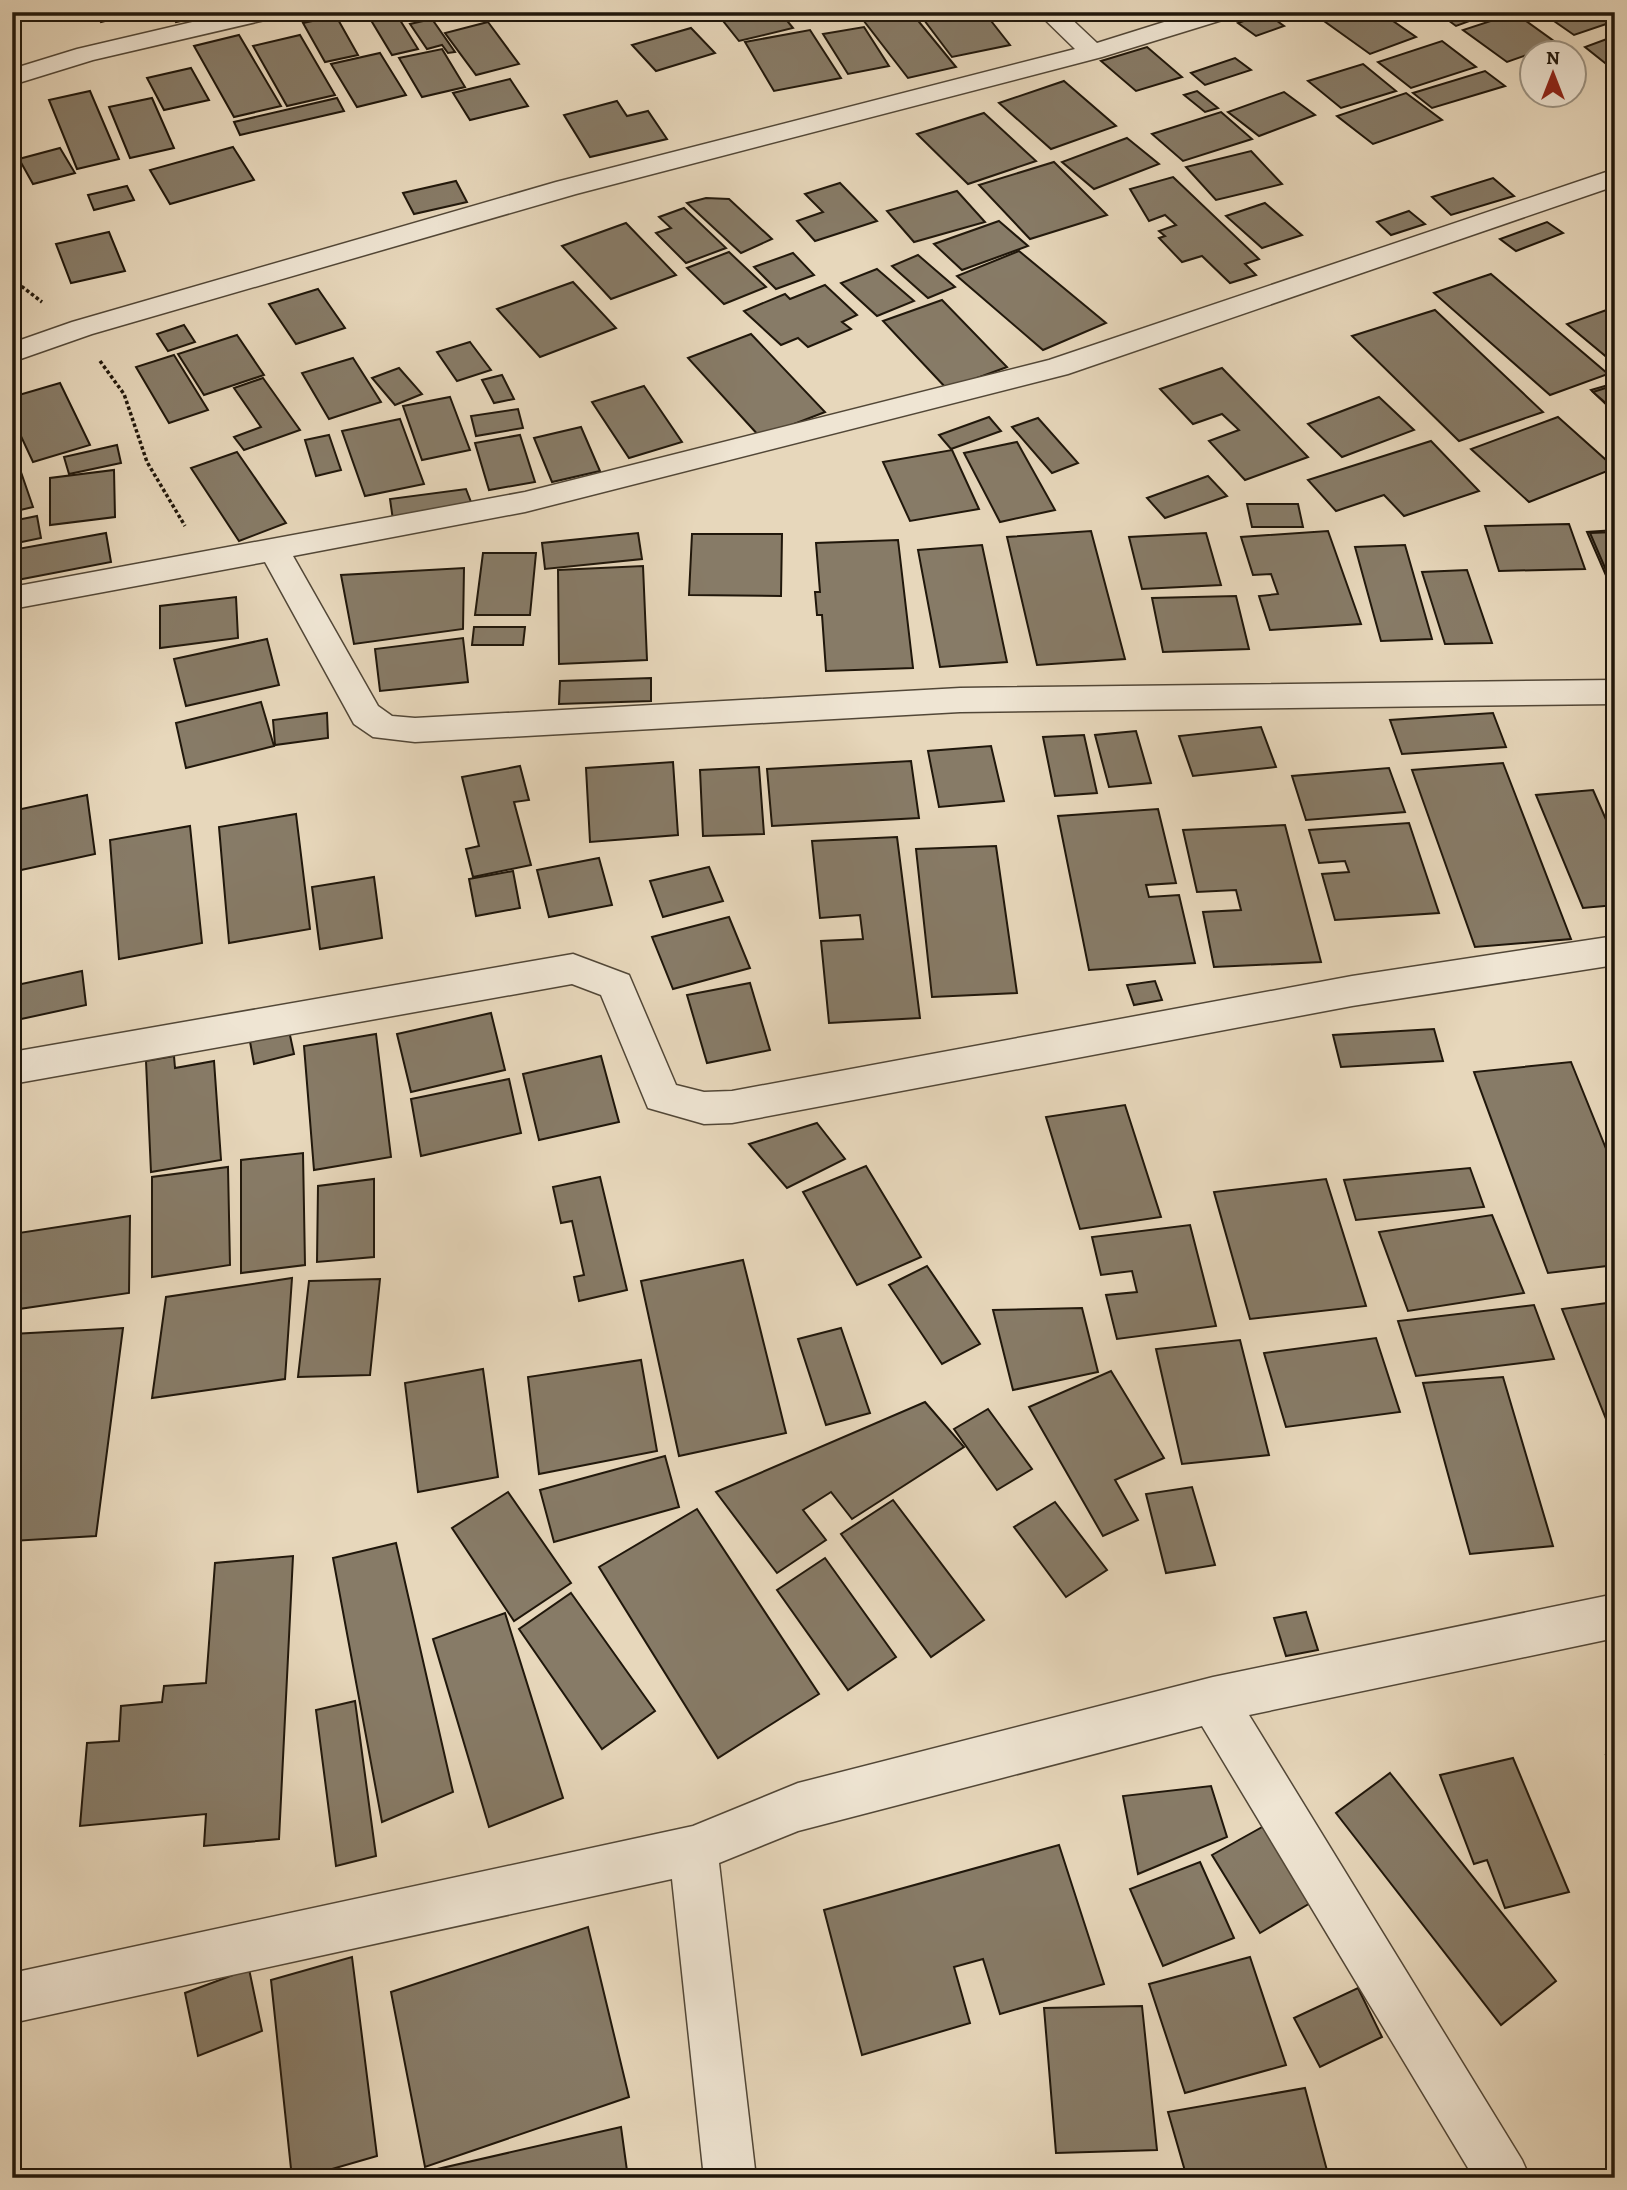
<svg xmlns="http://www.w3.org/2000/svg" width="1627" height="2190" viewBox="0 0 1627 2190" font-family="Alegreya,serif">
<rect width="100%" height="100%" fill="#e7d7bb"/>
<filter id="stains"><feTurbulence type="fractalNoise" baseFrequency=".00286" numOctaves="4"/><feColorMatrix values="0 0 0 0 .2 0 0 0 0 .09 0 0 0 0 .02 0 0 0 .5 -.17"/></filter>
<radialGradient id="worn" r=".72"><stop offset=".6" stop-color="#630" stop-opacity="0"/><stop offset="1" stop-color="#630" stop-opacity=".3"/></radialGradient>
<g fill="#877b67" stroke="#20170b" stroke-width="2">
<polygon points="94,12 138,12 101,22"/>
<polygon points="170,12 200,12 202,16 176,22"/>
<polygon points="366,12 395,12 418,49 392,55"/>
<polygon points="664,12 698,12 700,14 672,21"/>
<polygon points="741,12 780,12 793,28 739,41 720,17"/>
<polygon points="857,12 911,12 956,67 908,78"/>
<polygon points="918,12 984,12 1010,45 952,57"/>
<polygon points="1328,12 1380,12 1416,37 1370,54 1317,16"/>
<polygon points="1437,12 1494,12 1456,26"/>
<polygon points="1541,12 1614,12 1615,21 1574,35"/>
<polygon points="1266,13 1284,26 1256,36 1238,23"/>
<polygon points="1515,13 1558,44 1507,62 1463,30"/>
<polygon points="336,16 358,55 325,62 303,23"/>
<polygon points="432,19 455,52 448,53 442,45 427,49 410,24"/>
<polygon points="488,22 519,64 476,75 445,33"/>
<polygon points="864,27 889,66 848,74 823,34"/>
<polygon points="691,28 715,53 656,71 632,45"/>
<polygon points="810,30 841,78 774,91 745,42"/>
<polygon points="239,35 281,106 234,117 194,46"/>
<polygon points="300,35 335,95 287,106 253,46"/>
<polygon points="1615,36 1615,71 1585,47"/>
<polygon points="1442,41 1476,67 1411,88 1378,62"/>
<polygon points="1147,47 1182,77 1136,91 1101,61"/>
<polygon points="442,49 465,87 422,97 399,58"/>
<polygon points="380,53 406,95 357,107 331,64"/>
<polygon points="1235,58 1251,70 1205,85 1191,73"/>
<polygon points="1363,64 1396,91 1341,108 1308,81"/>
<polygon points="191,68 209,100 164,110 147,78"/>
<polygon points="1485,71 1505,86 1432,108 1413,93"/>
<polygon points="510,79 528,106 470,120 453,93"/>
<polygon points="1064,81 1116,126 1051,149 999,103"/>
<polygon points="90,91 119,159 77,169 49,100"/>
<polygon points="1197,91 1218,108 1205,112 1184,95"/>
<polygon points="1284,92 1315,115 1259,136 1228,112"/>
<polygon points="1406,93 1442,120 1373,144 1337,116"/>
<polygon points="152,98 174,148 130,158 109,107"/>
<polygon points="337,98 344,111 240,135 234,122"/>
<polygon points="617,101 627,116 648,111 667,139 590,157 564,115"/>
<polygon points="1221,112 1252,139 1183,161 1152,134"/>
<polygon points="984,113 1036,161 968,184 917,134"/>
<polygon points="1127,138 1159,164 1094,189 1062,162"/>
<polygon points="233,147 254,180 170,204 150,170"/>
<polygon points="60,148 75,173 33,184 19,159"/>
<polygon points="1251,151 1282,184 1216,200 1186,167"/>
<polygon points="1054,162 1107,215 1030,239 979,185"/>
<polygon points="1173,177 1259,259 1245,264 1256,275 1230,283 1202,256 1182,262 1159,238 1165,236 1159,231 1176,225 1165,215 1149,221 1130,189"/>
<polygon points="1493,178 1514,196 1451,215 1432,197"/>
<polygon points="456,181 467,202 414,214 403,193"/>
<polygon points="840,183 877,221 815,241 797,221 823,212 805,194"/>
<polygon points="127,186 134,200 94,210 88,195"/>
<polygon points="957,191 985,222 914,242 887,211"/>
<polygon points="706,198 729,199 772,239 741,253 687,203"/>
<polygon points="1265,203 1302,235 1262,248 1226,216"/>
<polygon points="684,208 726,248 686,263 656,233 671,228 659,217"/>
<polygon points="1409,211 1425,224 1391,235 1377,222"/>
<polygon points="999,221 1028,246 962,270 934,244"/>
<polygon points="1547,222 1563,233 1516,251 1500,239"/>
<polygon points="626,223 676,275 611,299 562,246"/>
<polygon points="109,232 125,271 71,283 56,244"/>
<polygon points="1019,251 1106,323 1043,350 957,276"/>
<polygon points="729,252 766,287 724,304 687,268"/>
<polygon points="793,253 814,275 776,289 754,267"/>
<polygon points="918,255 955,287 928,298 892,266"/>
<polygon points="877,269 914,301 877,316 841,283"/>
<polygon points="1491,274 1608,374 1550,395 1434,293"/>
<polygon points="573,282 616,328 540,357 497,309"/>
<polygon points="825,285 857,315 842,322 851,329 808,347 798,338 781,345 744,311 785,294 790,299"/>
<polygon points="318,289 345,328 296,344 269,304"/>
<polygon points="942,300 1007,367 947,389 883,321"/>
<polygon points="1615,307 1615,364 1567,324"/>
<polygon points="1435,310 1543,412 1459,441 1352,336"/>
<polygon points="184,325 195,342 168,351 157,334"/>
<polygon points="751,334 825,412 760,437 688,358"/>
<polygon points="237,335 264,375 204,395 178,354"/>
<polygon points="470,342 491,370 457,381 437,352"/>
<polygon points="174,355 208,410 169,423 136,367"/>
<polygon points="353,358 381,402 329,419 302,373"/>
<polygon points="399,368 422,394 395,405 372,378"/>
<polygon points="1222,368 1308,457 1245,480 1209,441 1239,430 1222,414 1193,424 1160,389"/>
<polygon points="502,375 514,399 494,403 482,380"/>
<polygon points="263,378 300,430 244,450 234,437 261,427 234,388"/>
<polygon points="60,383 90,445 33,462 12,417 12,397"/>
<polygon points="1615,383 1615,413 1591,390"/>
<polygon points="1615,385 1615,411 1593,392"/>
<polygon points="644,386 682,442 629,458 592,402"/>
<polygon points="450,397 470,450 422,460 403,406"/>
<polygon points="1379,397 1414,430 1342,457 1308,424"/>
<polygon points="518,409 523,428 476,436 471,416"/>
<polygon points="989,417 1001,431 951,449 939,435"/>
<polygon points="1558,417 1615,468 1529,502 1471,449"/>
<polygon points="1038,418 1078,463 1052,473 1012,427"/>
<polygon points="400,419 424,484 365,496 342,431"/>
<polygon points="581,427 600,471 552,482 534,438"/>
<polygon points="329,435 341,470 316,476 305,440"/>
<polygon points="520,435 535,482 489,490 475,443"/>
<polygon points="1431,441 1479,491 1404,516 1384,495 1336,511 1308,480"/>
<polygon points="1017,442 1055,510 1000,522 964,453"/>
<polygon points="117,445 121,463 69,474 64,457"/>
<polygon points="12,446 33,507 12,512"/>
<polygon points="952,450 979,509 910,521 883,462"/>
<polygon points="237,452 286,523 239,541 191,468"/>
<polygon points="114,470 115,517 50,525 50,478"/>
<polygon points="1208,476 1227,496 1165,518 1147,498"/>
<polygon points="466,489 471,502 393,520 390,499"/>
<polygon points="1247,504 1298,504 1303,527 1252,527"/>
<polygon points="37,516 41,538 12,544 12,521"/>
<polygon points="1569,524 1585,569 1499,571 1485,526"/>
<polygon points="1615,530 1615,596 1587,532"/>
<polygon points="1091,531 1125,659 1037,665 1007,537"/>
<polygon points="1328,531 1361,624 1270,630 1259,596 1278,594 1271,574 1253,575 1241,537"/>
<polygon points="1615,532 1615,591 1590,533"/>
<polygon points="106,533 111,562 12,581 12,550"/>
<polygon points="638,533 642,559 545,569 542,543"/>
<polygon points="1206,533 1221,585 1142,589 1129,537"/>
<polygon points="692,534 782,534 781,596 689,595"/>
<polygon points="898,540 913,668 826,671 822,615 817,615 815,592 820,592 816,543"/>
<polygon points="982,545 1007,662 940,667 918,550"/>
<polygon points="1405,545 1432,639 1381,641 1355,547"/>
<polygon points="483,553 536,553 530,615 475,615"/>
<polygon points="643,566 647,660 559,664 558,570"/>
<polygon points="464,568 463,629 354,644 341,575"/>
<polygon points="1467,570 1492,643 1445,644 1422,572"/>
<polygon points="1236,596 1249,649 1163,652 1152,598"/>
<polygon points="236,597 238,638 160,648 160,606"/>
<polygon points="474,627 525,627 523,645 472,645"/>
<polygon points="463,638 468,682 380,691 375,649"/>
<polygon points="267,639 279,685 186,706 174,659"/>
<polygon points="651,678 651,701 559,704 560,681"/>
<polygon points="261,702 274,746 186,768 176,723"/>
<polygon points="327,713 328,738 275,745 273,720"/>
<polygon points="1493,713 1506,747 1402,754 1390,720"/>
<polygon points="1261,727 1276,767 1193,776 1179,736"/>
<polygon points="1136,731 1151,783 1109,787 1095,735"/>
<polygon points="1084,735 1097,793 1055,796 1043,737"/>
<polygon points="991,746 1004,801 939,807 928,751"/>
<polygon points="911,761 919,818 772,826 767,769"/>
<polygon points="673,762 678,835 590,842 586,768"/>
<polygon points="1503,763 1571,939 1475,947 1412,770"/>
<polygon points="520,766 529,800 514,802 531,865 473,877 466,849 479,846 462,777"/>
<polygon points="759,767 764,834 703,836 700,770"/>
<polygon points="1389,768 1405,812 1306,820 1292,776"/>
<polygon points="1593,790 1615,840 1615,905 1583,908 1536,795"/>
<polygon points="87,795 95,854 12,872 12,811"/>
<polygon points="1158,809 1176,883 1146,885 1149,897 1179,895 1195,963 1089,970 1058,816"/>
<polygon points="296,814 310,929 229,943 219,827"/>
<polygon points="1409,823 1439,913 1335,920 1322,874 1349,872 1345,861 1319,863 1309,830"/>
<polygon points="1285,825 1321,962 1214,967 1203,912 1241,910 1236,890 1197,892 1183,830"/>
<polygon points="190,826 202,943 119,959 110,840"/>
<polygon points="897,837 920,1018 829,1023 821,941 863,939 860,915 820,918 812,841"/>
<polygon points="996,846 1017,993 932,997 916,849"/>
<polygon points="599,858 612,905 549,917 537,870"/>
<polygon points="709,867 723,901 663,917 650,881"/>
<polygon points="513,871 520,908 476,916 469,879"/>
<polygon points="374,877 382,938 320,949 312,887"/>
<polygon points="729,917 750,968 673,989 652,937"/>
<polygon points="82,971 86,1005 12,1021 12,986"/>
<polygon points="1155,981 1162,1000 1134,1005 1127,985"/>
<polygon points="750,983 770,1050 707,1063 687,995"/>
<polygon points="491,1013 505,1070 411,1092 397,1034"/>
<polygon points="288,1026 294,1054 254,1064 249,1036"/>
<polygon points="1434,1029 1443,1061 1341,1067 1333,1035"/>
<polygon points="376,1034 391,1157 314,1170 304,1046"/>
<polygon points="174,1056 175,1068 214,1061 221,1160 151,1172 146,1061"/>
<polygon points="601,1056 619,1122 539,1140 523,1074"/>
<polygon points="1571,1062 1615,1171 1615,1265 1548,1273 1474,1072"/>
<polygon points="509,1079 521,1133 421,1156 411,1099"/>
<polygon points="1125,1105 1161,1217 1080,1229 1046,1117"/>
<polygon points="817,1123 845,1159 787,1188 749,1144"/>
<polygon points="303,1153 305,1265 241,1273 241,1160"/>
<polygon points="866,1166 921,1257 857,1285 803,1192"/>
<polygon points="228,1167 230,1265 152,1277 152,1177"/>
<polygon points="1470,1168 1484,1207 1356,1220 1344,1180"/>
<polygon points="600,1177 627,1290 579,1301 574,1277 584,1275 572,1221 561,1223 553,1187"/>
<polygon points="374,1179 374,1257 317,1262 318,1186"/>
<polygon points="1326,1179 1366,1306 1250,1319 1214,1192"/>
<polygon points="1492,1215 1524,1293 1408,1311 1379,1232"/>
<polygon points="130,1216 129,1293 12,1310 12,1234"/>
<polygon points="1190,1225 1216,1326 1117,1339 1106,1295 1137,1292 1132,1271 1101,1275 1092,1237"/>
<polygon points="743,1260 786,1433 679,1456 641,1281"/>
<polygon points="927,1266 980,1344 942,1364 889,1285"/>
<polygon points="292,1278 285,1379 152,1398 166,1297"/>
<polygon points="380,1279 370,1375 298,1377 309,1281"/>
<polygon points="1615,1302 1615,1418 1606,1419 1562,1309"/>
<polygon points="1534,1305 1554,1359 1416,1376 1398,1321"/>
<polygon points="1082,1308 1098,1372 1013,1390 993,1310"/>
<polygon points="123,1328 96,1536 12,1541 12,1334"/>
<polygon points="841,1328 870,1413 826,1425 798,1339"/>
<polygon points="1376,1338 1400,1412 1286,1427 1264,1353"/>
<polygon points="1240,1340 1269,1455 1182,1464 1156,1349"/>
<polygon points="641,1360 657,1451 539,1474 528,1377"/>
<polygon points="483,1369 498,1477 418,1492 405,1383"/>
<polygon points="1111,1371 1164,1458 1115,1480 1138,1520 1103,1536 1029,1407"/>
<polygon points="1503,1377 1553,1546 1470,1554 1423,1383"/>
<polygon points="925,1402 964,1447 852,1519 831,1492 803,1510 826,1540 777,1573 716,1492"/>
<polygon points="988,1409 1032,1469 997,1490 954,1429"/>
<polygon points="665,1456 679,1507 554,1542 540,1490"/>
<polygon points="1192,1487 1215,1565 1166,1573 1146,1494"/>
<polygon points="508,1492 571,1583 514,1621 452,1528"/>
<polygon points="893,1500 984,1620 931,1657 841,1534"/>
<polygon points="1055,1502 1107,1570 1066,1597 1014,1527"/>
<polygon points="697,1509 819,1694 718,1758 599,1567"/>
<polygon points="396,1543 453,1792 382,1822 333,1558"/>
<polygon points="293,1556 279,1839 204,1846 206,1814 80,1826 87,1743 119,1741 121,1706 162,1702 164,1686 206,1683 215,1563"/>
<polygon points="825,1558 896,1657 848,1690 777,1590"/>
<polygon points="571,1593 655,1711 602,1749 519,1629"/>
<polygon points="1306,1612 1318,1650 1286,1656 1274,1618"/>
<polygon points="505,1613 563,1798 489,1827 433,1639"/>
<polygon points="355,1701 376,1856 336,1866 316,1710"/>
<polygon points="1615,1754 1615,1779 1606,1755"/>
<polygon points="1513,1758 1569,1892 1505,1908 1487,1860 1474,1864 1440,1775"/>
<polygon points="1390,1773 1556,1981 1501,2025 1336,1813"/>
<polygon points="1211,1786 1227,1837 1138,1874 1123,1796"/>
<polygon points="1264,1826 1312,1902 1260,1933 1212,1855"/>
<polygon points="1059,1845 1104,1984 1000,2014 983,1959 954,1967 970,2023 862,2055 824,1910"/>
<polygon points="1200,1862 1234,1938 1163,1966 1130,1889"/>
<polygon points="588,1927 629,2097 425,2167 391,1992"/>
<polygon points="352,1957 377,2156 301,2178 292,2178 271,1980"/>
<polygon points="1250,1957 1286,2065 1185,2093 1149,1984"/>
<polygon points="249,1969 262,2031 198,2056 185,1993"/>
<polygon points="1358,1988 1382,2037 1320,2067 1294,2018"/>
<polygon points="1142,2006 1157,2150 1056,2153 1044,2008"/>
<polygon points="1305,2088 1329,2178 1187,2178 1168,2112"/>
<polygon points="621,2127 628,2178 398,2178"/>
</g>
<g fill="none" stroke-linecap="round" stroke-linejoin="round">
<g stroke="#524737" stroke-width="3">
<g id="minor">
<polygon points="235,12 281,12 278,17 93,60 12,85 12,69 77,49"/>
<polygon points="1037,12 1064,12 1097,43 1196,12 1235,12 1232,17 1102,57 576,194 92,334 12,362 12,343 72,322 556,182 1075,49"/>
<polygon points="1615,169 1615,186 1068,374 525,512 293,556 378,706 392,716 415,718 960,688 1615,680 1615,704 960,712 415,742 373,737 354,724 265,562 12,609 12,587 525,492 1049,360"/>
<polygon points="1615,936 1615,965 1352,1006 732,1123 704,1124 648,1108 601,995 572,984 12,1084 12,1052 573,954 629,975 676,1085 704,1092 732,1091 1352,976"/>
<polygon points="1615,1594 1615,1638 1249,1715 1522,2160 1530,2178 1474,2178 1202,1726 798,1831 719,1863 756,2178 704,2178 672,1879 12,2023 12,1973 693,1826 798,1783 1213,1677"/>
</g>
</g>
<g stroke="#20170b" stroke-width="3.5" stroke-dasharray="3.5 2.5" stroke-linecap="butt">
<polyline points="12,279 42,302"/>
<polyline points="100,361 124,394 147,462 185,526"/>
</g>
<use href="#minor" fill="#efe5d3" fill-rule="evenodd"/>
</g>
<rect width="1627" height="2190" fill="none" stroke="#e7d7bb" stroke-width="42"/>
<rect x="14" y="14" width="1599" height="2162" fill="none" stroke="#20170b" stroke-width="3.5"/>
<rect x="21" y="21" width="1585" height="2148" fill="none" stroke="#20170b" stroke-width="2"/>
<g transform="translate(1553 74)"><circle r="33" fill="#efe5d3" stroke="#9c9383" stroke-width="2"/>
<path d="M0-5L12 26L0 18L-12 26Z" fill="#8f2418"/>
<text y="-10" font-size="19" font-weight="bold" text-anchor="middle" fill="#20170b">N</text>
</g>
<rect width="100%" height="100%" filter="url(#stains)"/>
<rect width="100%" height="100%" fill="url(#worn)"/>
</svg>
